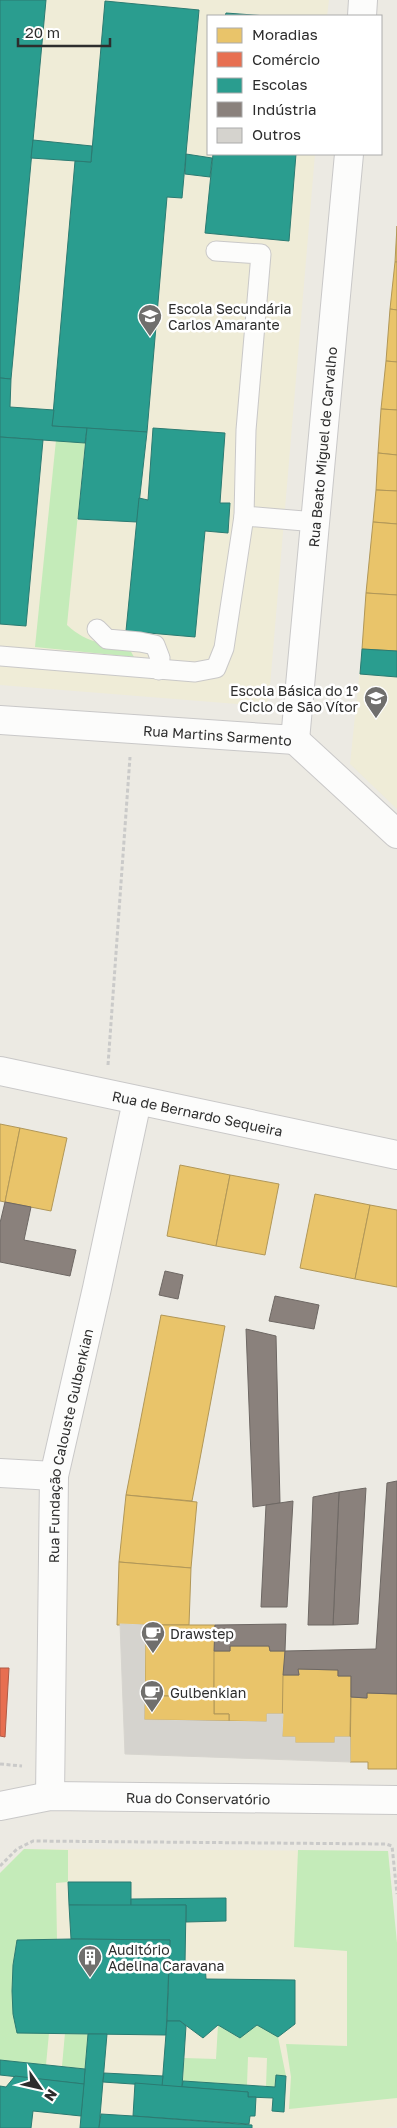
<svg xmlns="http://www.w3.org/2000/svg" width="397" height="2128" viewBox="0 0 397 2128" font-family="'Golos Text',sans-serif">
<rect width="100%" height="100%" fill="#eceae3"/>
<g fill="#efecd7">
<polygon points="0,0 329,0 327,16 208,16 208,154 315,154 269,698 266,704 261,706 0,685"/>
<polygon points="362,649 397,651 397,809 350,764"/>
<polygon points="24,1849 388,1851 397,1943 397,2126 385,2128 0,2128 0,1873"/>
</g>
<g fill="#c4ebb9">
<path d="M56,440L85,443L67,625C90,646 103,641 130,650L134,657L35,647Z"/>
<path d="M24,1849L68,1850V1882L56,1883L57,1940H17C11,1970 10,2002 17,2033H49L46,2065L0,2060V1873Z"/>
<polygon points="298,1850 388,1851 397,1943 397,2098 289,2109 291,2077 286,2044 347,2046 347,1951 294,1947"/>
<polygon points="218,2025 239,2038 257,2025 278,2037 286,2076 276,2076 275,2087 266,2087 267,2058 248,2057 247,2085 183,2081 184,2058 216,2059"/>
<polygon points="65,2033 88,2034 85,2069 62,2066"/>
</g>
<g fill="#e9c46a" stroke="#b19758">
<polygon points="397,226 397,262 395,262"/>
<polygon points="395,262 397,262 397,310 390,309"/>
<polygon points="390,309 397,310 397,362 386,361"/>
<polygon points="386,361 397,362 397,410 381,409"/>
<polygon points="381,409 397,410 397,455 378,453"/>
<polygon points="378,453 397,455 397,491 376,490"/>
<polygon points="376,490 397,491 397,524 373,522"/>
<polygon points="373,522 397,524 397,595 366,593"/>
<polygon points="366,593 397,595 397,651 362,649"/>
<polygon points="0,1124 20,1128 5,1202 0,1201"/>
<polygon points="20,1128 67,1138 51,1211 5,1202"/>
<polygon points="180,1165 230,1175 216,1246 167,1236"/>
<polygon points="230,1175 279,1184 265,1255 216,1246"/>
<polygon points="315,1194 370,1205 355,1279 300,1268"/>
<polygon points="370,1205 397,1210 397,1287 355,1279"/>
<polygon points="161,1315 225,1326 192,1501 126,1495"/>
<polygon points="126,1495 197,1502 191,1568 119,1562"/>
<polygon points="119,1562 191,1568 189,1625 117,1625"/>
<polygon points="145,1625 215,1625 214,1690 199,1690 199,1696 158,1696 158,1691 145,1691"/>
<polygon points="230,1646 269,1646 270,1651 285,1651 283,1714 267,1714 267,1722 229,1721 229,1714 214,1714 214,1651 230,1651"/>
<polygon points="298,1669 338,1670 338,1676 351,1676 350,1737 335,1737 335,1743 295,1743 295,1737 282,1737 283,1675 299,1675"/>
<polygon points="199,1690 214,1690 214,1714 229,1714 229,1721 144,1720 145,1691 158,1691 158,1696 199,1696"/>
<polygon points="367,1693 397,1694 397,1769 368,1769 368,1762 350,1762 351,1697 367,1698"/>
</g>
<polygon fill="#e76f51" stroke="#af5b46" points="0,1668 9,1668 5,1737 0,1736"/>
<g fill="#2a9d8f" stroke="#2b7b72">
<polygon points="0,0 46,0 11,379 0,378"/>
<polygon points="105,1 199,10 182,198 167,197 147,432 52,426 75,161 91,162"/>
<polygon points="226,13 267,16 225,16"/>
<polygon points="33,140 92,146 91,162 31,158"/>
<polygon points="186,154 212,158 210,177 185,174"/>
<polygon points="213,154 296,154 289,241 205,233"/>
<polygon points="0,378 11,379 10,407 54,410 52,426 87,428 85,443 0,437"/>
<polygon points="87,428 147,432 137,522 78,519"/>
<polygon points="153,428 225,433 220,503 230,503 228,533 205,531 195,637 126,631 139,498 148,500"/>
<polygon points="0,437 43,440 26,626 0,624"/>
<polygon points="362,649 397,651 397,677 360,674"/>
<polygon points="68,1882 131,1882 131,1906 69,1905"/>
<polygon points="226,1898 226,1921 186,1922 186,1905 131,1906 131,1899"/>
<polygon points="69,1905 186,1905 185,1964 205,1963 206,1979 295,1980 295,2024 278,2037 257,2025 240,2038 218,2025 203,2038 180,2021 167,2021 170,1940 71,1939"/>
<polygon points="71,1939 170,1940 166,2035 17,2033 13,2014 12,1991 13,1965 17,1940"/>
<polygon points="167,2021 180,2021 186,2026 182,2087 162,2086"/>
<polygon points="88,2034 107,2034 99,2128 80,2128"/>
<polygon points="0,2060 85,2069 84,2084 0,2075"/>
<polygon points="104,2073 163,2076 162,2086 103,2082"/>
<polygon points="276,2075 286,2076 284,2112 272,2111 273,2098 248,2097 248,2092 182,2087 183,2081 275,2087"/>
<polygon points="15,2076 84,2084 81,2116 33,2111 31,2128 0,2128 0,2086 6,2087"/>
<polygon points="135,2083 248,2092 248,2097 256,2097 255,2116 250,2116 249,2124 133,2116"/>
<polygon points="101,2114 133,2116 252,2125 252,2128 99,2128"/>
</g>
<g fill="#8a817c" stroke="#6e6864">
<polygon points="5,1202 31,1207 24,1240 76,1250 70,1276 0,1262 0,1223"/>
<polygon points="165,1271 183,1275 178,1299 159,1295"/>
<polygon points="275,1296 319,1305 314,1329 269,1321"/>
<polygon points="246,1329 276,1336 280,1503 253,1507"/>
<polygon points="397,1481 397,1694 367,1693 367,1698 351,1697 351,1676 338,1676 338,1670 298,1669 299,1675 283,1675 285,1651 376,1649 387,1483"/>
<polygon points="366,1488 358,1624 333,1625 339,1492"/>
<polygon points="339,1492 333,1625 308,1625 313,1497"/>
<polygon points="293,1501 287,1607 261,1607 266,1505"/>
<polygon points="286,1624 285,1651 270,1651 269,1646 230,1646 230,1651 214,1651 215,1625"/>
</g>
<polygon fill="#d5d3ce" stroke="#d7d5cf" points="120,1624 145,1625 144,1720 267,1722 267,1714 283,1714 282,1737 295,1737 295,1743 335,1743 335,1737 350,1737 350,1762 125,1754"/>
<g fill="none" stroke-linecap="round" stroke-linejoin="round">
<g stroke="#c9c8c8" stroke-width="21">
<g id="service">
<polyline points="244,516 316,522"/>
<polyline points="97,629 107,639 140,642 155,645 160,658 159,670"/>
<polyline points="0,656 195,672 216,668 224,648 244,516 246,430 261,254 216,251"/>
</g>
</g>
<g stroke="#c9c8c8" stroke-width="30">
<g id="minor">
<polyline points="295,740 397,834"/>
<path id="s1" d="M0,1071L397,1155"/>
<polyline points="0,1473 54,1476"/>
<path id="s2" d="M50,1796L54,1476L97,1288L137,1101"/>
<path id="s3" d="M0,1806L50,1796L397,1800"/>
</g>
</g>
<g stroke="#c9c8c8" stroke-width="30">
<g id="tertiary">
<polyline points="362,16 363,0"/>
<path id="s4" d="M0,720L295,740L349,154"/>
</g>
</g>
<g stroke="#cacac9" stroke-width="3" stroke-dasharray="4 2.5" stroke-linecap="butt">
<polyline points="108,1065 130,757"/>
<polyline points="0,1764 22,1766"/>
<polyline points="0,1866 17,1849 33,1841 386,1844 392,1846 397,1894"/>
</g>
<use href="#service" stroke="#fcfcfb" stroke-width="19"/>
<use href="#minor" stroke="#fcfcfb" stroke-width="28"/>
<use href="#tertiary" stroke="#fcfcfb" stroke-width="28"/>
</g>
<defs>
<g id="school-pin" transform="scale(1.25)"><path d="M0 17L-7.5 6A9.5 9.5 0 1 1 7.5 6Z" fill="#706f6d" stroke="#fff"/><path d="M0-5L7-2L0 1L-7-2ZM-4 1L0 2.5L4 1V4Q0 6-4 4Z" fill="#fff"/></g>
<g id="cafe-pin" transform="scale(1.25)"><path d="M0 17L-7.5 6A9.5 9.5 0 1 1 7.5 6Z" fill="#706f6d" stroke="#fff"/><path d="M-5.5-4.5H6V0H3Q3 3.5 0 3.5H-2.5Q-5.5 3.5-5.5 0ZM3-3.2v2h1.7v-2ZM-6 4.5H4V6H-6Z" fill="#fff"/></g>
<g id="building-pin" transform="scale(1.25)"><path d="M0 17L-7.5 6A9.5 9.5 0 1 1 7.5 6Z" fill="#706f6d" stroke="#fff"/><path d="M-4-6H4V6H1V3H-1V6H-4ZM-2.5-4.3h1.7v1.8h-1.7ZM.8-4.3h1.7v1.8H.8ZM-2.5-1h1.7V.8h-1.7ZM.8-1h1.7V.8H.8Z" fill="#fff"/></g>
</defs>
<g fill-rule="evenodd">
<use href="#school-pin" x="150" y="316"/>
<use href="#school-pin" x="376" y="698"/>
<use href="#cafe-pin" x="153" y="1633"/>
<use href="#cafe-pin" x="152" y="1692"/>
<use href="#building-pin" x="90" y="1957"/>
</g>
<g text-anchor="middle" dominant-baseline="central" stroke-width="5" stroke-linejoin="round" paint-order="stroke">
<g font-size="14" fill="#2d2d2d" stroke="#fff" text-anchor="start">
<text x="168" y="308">Escola Secundária<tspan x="168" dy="16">Carlos Amarante</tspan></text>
<text x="358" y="690" text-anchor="end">Escola Básica do 1º<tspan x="358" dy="16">Ciclo de São Vítor</tspan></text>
<text x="170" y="1633">Drawstep</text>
<text x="170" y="1692">Gulbenkian</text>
<text x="108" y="1949">Auditório<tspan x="108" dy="16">Adelina Caravana</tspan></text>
</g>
<g font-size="14" fill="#2d2d2d" stroke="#fff">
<text stroke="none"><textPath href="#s4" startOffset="590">Rua Beato Miguel de Carvalho</textPath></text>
<text stroke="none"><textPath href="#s4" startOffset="218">Rua Martins Sarmento</textPath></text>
<text stroke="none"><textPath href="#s1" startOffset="202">Rua de Bernardo Sequeira</textPath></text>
<text stroke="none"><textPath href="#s2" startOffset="352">Rua Fundação Calouste Gulbenkian</textPath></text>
<text stroke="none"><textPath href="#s3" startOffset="199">Rua do Conservatório</textPath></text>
</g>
</g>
<rect x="207" y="15" width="175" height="140" fill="#ffffff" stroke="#ababab"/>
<rect x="217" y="28" width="25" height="15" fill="#e9c46a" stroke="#ababab"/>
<text x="252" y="40" font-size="15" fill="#2d2d2d">Moradias</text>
<rect x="217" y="52" width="25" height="15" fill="#e76f51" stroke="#ababab"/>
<text x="252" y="65" font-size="15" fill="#2d2d2d">Comércio</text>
<rect x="217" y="78" width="25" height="15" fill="#2a9d8f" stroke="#ababab"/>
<text x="252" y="90" font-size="15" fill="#2d2d2d">Escolas</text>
<rect x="217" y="102" width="25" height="15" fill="#8a817c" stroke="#ababab"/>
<text x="252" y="115" font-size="15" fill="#2d2d2d">Indústria</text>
<rect x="217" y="128" width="25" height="15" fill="#d5d3ce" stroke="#ababab"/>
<text x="252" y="140" font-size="15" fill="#2d2d2d">Outros</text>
<g transform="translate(40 2088) rotate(124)" stroke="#ffffff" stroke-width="4" paint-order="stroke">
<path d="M0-4L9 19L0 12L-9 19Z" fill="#2d2d2d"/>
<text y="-8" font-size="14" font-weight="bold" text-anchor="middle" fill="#2d2d2d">N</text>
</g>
<path d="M18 38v8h92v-8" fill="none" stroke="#2d2d2d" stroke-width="2.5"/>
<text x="25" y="38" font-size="15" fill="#2d2d2d" stroke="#ffffff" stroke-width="4" paint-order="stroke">20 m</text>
</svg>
